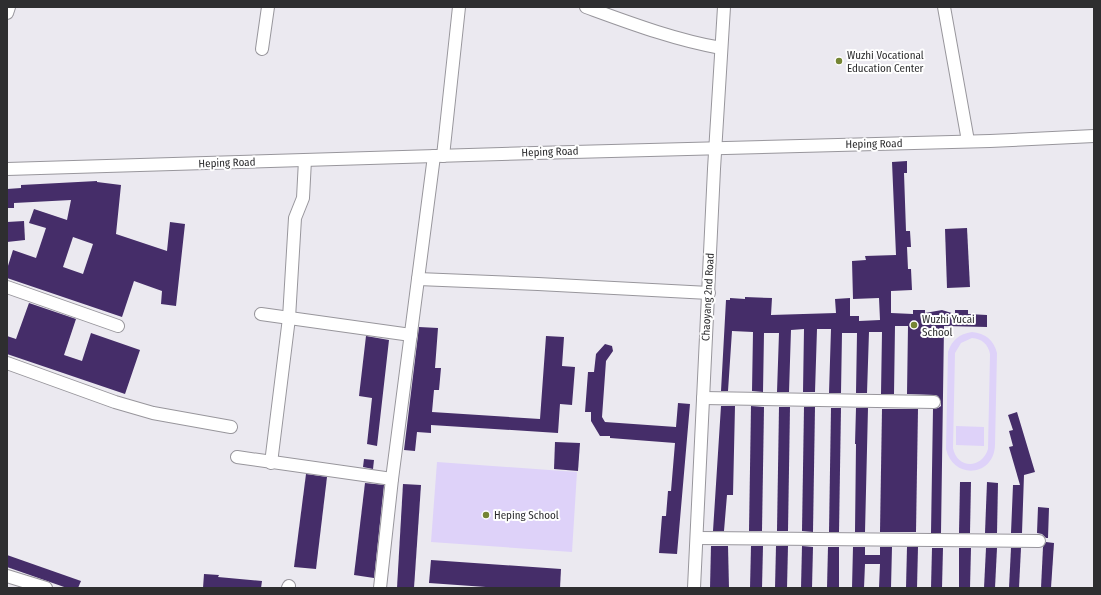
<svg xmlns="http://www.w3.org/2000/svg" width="1101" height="595" viewBox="0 0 1101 595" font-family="'Fira Sans Condensed',sans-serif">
<rect width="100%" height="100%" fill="#ebe9f0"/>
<g fill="#ded2f9" fill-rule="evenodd">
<path d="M972,332C985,333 994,340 997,353L995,445C994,477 953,480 946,449L948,352C952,340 959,334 972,332ZM972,338C982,339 988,344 990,354L988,449C982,469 957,469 953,448L955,353L961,343Z"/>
<polygon points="956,426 984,427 984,446 956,445"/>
<polygon points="437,462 577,472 572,552 431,542"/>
</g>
<g fill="#452d69" fill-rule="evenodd">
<polygon points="907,161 907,173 904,173 906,231 910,231 911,247 907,247 908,269 911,269 912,290 891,291 891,313 913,314 913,310 925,310 925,313 942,310 955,314 955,310 968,310 968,314 987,315 987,327 944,326 941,533 931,533 933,409 938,408 941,406 941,402 938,396 935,395 907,394 908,326 895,326 894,394 881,394 882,332 869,332 867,393 856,393 857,333 842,333 841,393 829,393 831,329 817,329 815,392 803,392 804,329 791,330 789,392 777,392 779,333 764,333 763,392 752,391 753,332 732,331 728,391 721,391 726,300 730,300 730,298 745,299 745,297 772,298 771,315 836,313 835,299 850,298 850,316 859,316 859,321 880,320 879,298 853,299 852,261 866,260 865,256 896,255 892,162"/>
<path d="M97,181V182L121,185L116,234L167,251L170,222L185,224L176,306L161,304L162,291L134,281L122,317L7,278V269L13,250L36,258L46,228L29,223L34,209L67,220L71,200L14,203V208H7V189L21,188V185ZM73,237L93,244L83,274L63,267Z"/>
<polygon points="24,221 25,240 7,242 7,222"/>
<polygon points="967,228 970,287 947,288 945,229"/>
<polygon points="29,303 76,319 64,355 82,361 91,333 140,350 125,394 7,354 7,336 16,339"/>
<polygon points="419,327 438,328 435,368 441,368 439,390 434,390 432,412 540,419 546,336 564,337 562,366 575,367 572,405 560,404 558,433 431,425 431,433 417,432 415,451 404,450"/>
<polygon points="366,336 389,340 377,446 367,444 372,398 359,396"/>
<polygon points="605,344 612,346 613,351 606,361 602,417 605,422 676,427 678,403 690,404 677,554 659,553 662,516 666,516 668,491 671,491 675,443 610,438 610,436 600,436 591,421 591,412 585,412 588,372 594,372 596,354"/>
<polygon points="721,406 735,406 733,495 727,495 724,531 713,531"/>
<polygon points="751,406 764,407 762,531 749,531"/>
<polygon points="779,407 790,407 788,531 777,531"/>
<polygon points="804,407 815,407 813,532 802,531"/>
<polygon points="831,408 841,408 839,532 829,532"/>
<polygon points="856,408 868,408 865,532 855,532 856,444 855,444"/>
<polygon points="882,409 918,409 916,532 880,532"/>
<polygon points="1017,412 1035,472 1024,475 1022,533 1011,533 1013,485 1020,485 1009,447 1013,446 1009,431 1013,430 1008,415"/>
<polygon points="555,442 580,443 578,471 554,469"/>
<polygon points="364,459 374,460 373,469 363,467"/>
<polygon points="306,474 327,477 316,569 294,567"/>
<polygon points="960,482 971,482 970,533 959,533"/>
<polygon points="987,482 998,483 997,533 985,533"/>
<polygon points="365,483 384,485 374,578 354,575"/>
<polygon points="403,484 421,485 414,588 397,588"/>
<polygon points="1038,507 1049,508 1048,538 1046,538 1042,534 1037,533"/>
<polygon points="1046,542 1054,543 1051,588 1041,588 1043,547"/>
<polygon points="711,546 728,546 729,588 710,588"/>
<polygon points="751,546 763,546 762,588 750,588"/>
<polygon points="776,546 788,546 787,588 775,588"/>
<polygon points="802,546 813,547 812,588 801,588"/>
<polygon points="828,547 839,547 839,588 827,588"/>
<polygon points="853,547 865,547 865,555 880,555 880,547 892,547 891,588 879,588 880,564 865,564 864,588 852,588"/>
<polygon points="907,547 918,547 917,588 906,588"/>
<polygon points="932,548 943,548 942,588 931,588"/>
<polygon points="959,548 971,548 970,588 959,588"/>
<polygon points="986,548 997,548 995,588 984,588"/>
<polygon points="1011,548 1021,548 1019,588 1009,588"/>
<polygon points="7,555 81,581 78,588 67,588 7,567"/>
<polygon points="431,560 561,569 560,588 500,588 429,583"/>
<polygon points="204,574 219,575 218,577 262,581 261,588 203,588"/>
</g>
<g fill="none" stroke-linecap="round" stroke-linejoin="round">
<g stroke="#98969c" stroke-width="14">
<g id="minor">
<path d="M586,7C630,23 675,40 721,48"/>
<polyline points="944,7 968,141"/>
<polyline points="7,13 9,7"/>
<polyline points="262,49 268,7"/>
<polyline points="443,156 459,7"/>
<polyline points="7,169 535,153 990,141 1094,136"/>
<polyline points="418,279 538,284 709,293"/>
<polyline points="7,287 118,326"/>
<polyline points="261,314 411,335"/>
<polyline points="7,363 115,402 153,413 231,427"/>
<polyline points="703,398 934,402"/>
<polyline points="237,457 392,479"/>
<polyline points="271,463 289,318 295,218 303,198 305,160"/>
<polyline points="697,538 1039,541"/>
<polyline points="7,576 46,588"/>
<polyline points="288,588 289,586"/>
<polyline points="380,588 392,479 434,156"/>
<polyline points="694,588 714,169 724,7"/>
</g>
</g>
<use href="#minor" stroke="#fff" stroke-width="12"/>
</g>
<g fill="#758534" stroke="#fff" stroke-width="1.5">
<circle cx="839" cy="61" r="4"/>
<circle cx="914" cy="325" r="4"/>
<circle cx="486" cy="515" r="4"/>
</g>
<g text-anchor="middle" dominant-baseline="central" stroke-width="4" stroke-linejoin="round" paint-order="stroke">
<g font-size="11" fill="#2e2e30" stroke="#fff" text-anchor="start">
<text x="847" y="55">Wuzhi Vocational<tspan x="847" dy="13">Education Center</tspan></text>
<text x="922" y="319">Wuzhi Yucai<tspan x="922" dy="13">School</tspan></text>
<text x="494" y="515">Heping School</text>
</g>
<g font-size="11" fill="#2e2e30" stroke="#fff">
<text transform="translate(874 144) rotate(-1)">Heping Road</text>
<text transform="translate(550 152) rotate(-2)">Heping Road</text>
<text transform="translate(227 163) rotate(-2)">Heping Road</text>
<text transform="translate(708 297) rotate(-87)">Chaoyang 2nd Road</text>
</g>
</g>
<rect width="1101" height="595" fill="none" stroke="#2e2e30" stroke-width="16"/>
</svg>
